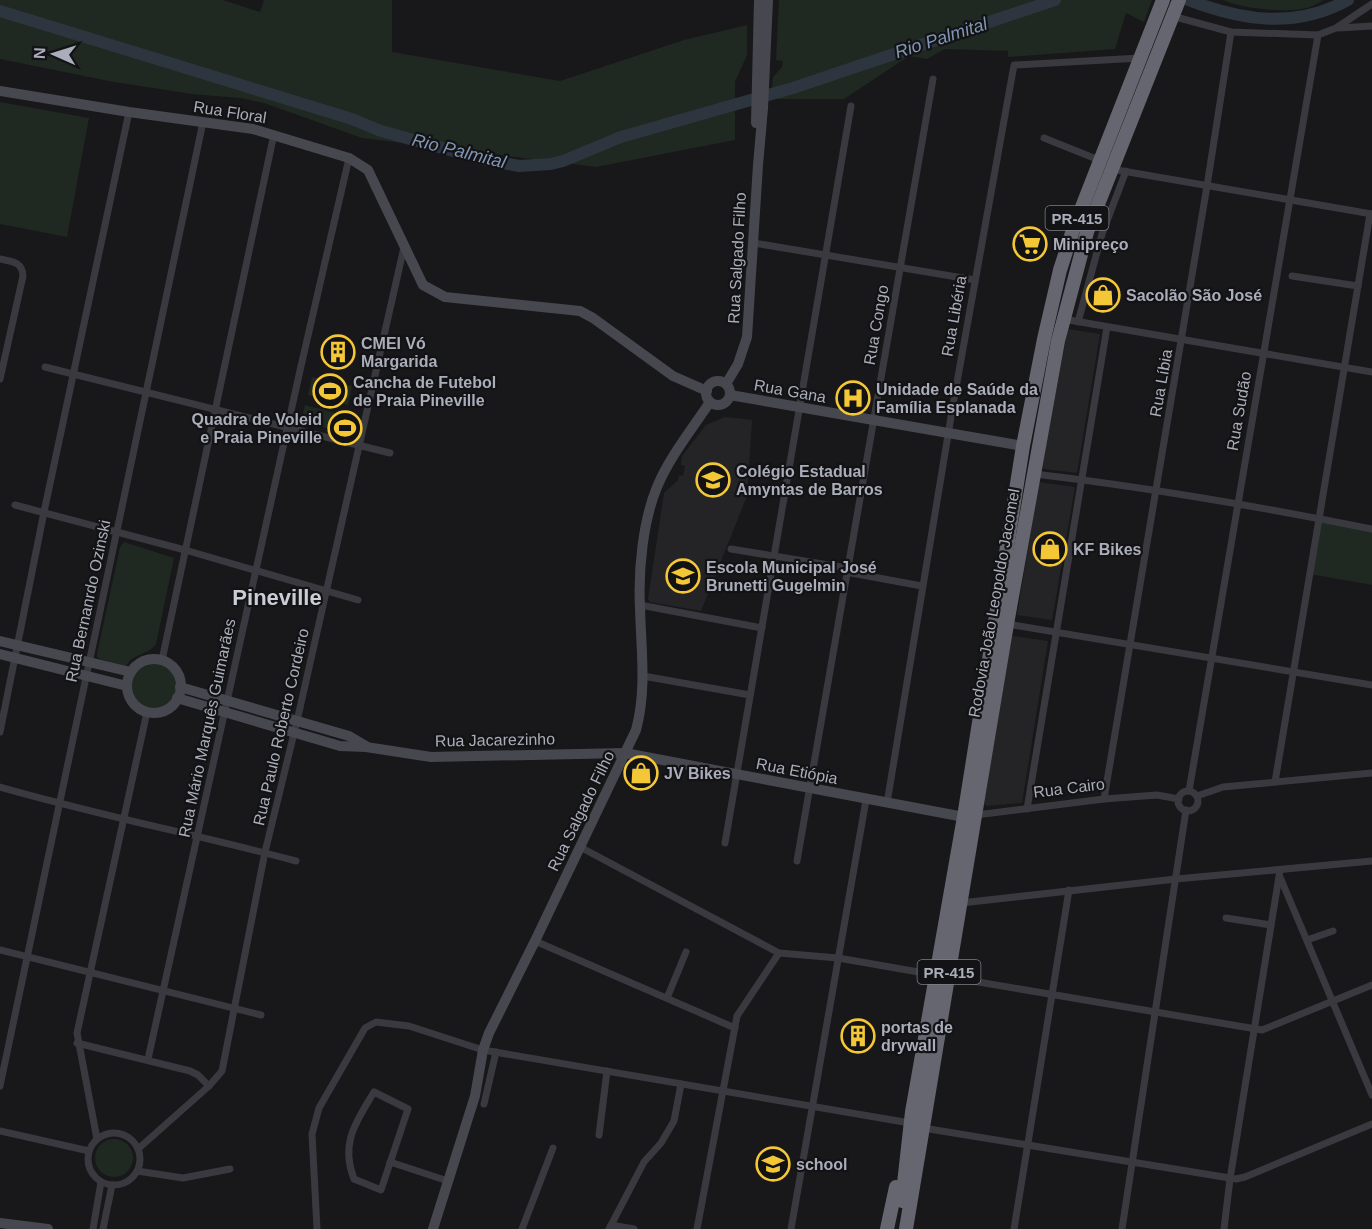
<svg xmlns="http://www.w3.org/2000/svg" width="1372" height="1229" viewBox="0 0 1372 1229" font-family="Arial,sans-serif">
<rect width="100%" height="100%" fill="#18181a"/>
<g fill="#242427">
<polygon points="1068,329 1100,334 1077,473 1044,469 1041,466"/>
<polygon points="725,417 752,420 747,496 701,611 650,602 648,599 664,493 678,480 679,475 683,476 685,466 681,465 682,456 706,425"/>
<polygon points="1039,482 1075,487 1052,620 1017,615"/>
<polygon points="1012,636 1048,641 1022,803 987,806 984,804"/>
</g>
<g fill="#1f2821">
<polygon points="0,0 223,0 260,12 264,0 392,0 392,52 560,81 684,40 747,25 747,55 735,82 735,140 596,167 362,138 264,103 240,98 192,94 114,82 0,59"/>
<polygon points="779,0 1152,0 1144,22 1126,13 1115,49 1008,57 1008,51 945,49 927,59 909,56 844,99 771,99 773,77 782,67 783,61 776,60"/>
<path d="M1223,0H1324C1318,3 1312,7 1307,8C1284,13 1244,9 1223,0Z"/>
<polygon points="0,102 89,118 67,237 0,224"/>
<polygon points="312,377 352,386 348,405 308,395"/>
<polygon points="305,405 335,413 332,429 301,422"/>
<polygon points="1319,519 1372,529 1372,585 1310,574"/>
<path d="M124,542L174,558L156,644C149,655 133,653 126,666L100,659L97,657V654L120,547Z"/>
<circle cx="154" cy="685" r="24"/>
<circle cx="114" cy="1158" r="19"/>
</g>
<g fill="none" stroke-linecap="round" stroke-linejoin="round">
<g stroke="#2d353e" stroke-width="12">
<path d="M1188,0C1243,21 1295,29 1348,0"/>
<polyline points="0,11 352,119 381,131 482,159 519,166 551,164 563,161 621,137 793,88 1055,0"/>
</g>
<g stroke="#39393f" stroke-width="7">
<polyline points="1172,16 1231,32 1318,35 1336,28 1372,4"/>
<polyline points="1339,28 1372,26"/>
<polyline points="1044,138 1099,160"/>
<polyline points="1111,169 1372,214"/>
<polyline points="754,243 975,280"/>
<path d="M0,259C12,262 22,261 23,276L0,379"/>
<polyline points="1292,276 1358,286"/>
<polyline points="1063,319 1372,372"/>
<polyline points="1078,322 1102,234 1126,171"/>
<polyline points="45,367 390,453"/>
<path d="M1034,474C1147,487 1261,507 1372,529"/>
<polyline points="15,505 185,550 358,600"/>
<polyline points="731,549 847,568"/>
<polyline points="846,572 922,586"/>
<polyline points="640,605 762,628"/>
<polyline points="1007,624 1372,685"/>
<polyline points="162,660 274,134"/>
<polyline points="643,676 750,695"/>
<polyline points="0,732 44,512 129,112"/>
<polyline points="1275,782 1370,214"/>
<path d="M0,787C98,815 198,835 296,861"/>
<polyline points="1189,791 1318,35"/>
<circle cx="1188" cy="801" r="10"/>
<polyline points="1197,796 1223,787 1372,773"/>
<polyline points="1104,799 1207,186 1231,32"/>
<polyline points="887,803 954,399 1014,65 1140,58"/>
<polyline points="1027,809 1107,327"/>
<polyline points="976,815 1104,799 1157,795 1179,799"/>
<polyline points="725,843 851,106"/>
<polyline points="580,847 779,953 838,958 936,975"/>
<polyline points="797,861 933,79"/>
<polyline points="1280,877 1372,1095"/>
<polyline points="961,903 1176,879 1372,861"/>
<polyline points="1226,918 1271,925"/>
<polyline points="1307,940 1333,931"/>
<polyline points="535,941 735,1028"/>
<polyline points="0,950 261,1015"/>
<polyline points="949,977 1262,1030 1372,985"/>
<polyline points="667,998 686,952"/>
<polyline points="77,1043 190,1071 198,1075 209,1086"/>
<polyline points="148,1059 301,366 349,158"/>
<polyline points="0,1086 203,122"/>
<path d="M374,1092L408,1109L381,1190L354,1179C340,1143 356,1122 374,1092Z"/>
<polyline points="484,1104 496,1052"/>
<polyline points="923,1128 1236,1179 1245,1177 1372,1124"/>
<polyline points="0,1131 89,1151"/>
<circle cx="114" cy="1159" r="26"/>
<polyline points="599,1135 607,1071"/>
<polyline points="97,1139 77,1033 147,712"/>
<polyline points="138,1149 209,1086 222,1071 265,852 297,721 404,247"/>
<polyline points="390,1162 448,1181"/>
<polyline points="137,1171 183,1178 230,1169"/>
<polyline points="611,1225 634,1229"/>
<polyline points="93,1229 101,1182"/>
<polyline points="103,1229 112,1185"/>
<polyline points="317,1229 312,1134 319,1108 365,1028 376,1022 409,1026 483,1050 910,1123"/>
<polyline points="522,1229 553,1148"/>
<polyline points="609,1229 644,1162 661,1143 674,1121 681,1084"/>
<polyline points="697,1229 737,1016 779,953"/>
<polyline points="791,1229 866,800"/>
<polyline points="1014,1229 1069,890"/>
<polyline points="1122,1229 1186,810"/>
<polyline points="1224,1229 1230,1179 1280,870"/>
</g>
<g stroke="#47484f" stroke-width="10">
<polyline points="0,91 129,112 253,129 349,158 368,170 423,285 445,297 580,311 593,318 673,376 707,391"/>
<polyline points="756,123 759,0"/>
<circle cx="718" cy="393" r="12"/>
<polyline points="726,384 738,364 747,337 758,165 763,108 768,0"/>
<polyline points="730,395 1023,446"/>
<polyline points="0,641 131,672"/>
<polyline points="0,654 127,686"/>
<circle cx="154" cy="686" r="27"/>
<polyline points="180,687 349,736 366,746"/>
<polyline points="177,698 340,746 366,747 431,757 625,753 964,817 970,816"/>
<polyline points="0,1223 48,1229"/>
<path d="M433,1229L475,1096L483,1050L489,1033L535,941L636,730C647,689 641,650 640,608C638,570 643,521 657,487C670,456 692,429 710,402"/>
</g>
<g stroke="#656670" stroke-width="14">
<polyline points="902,1201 912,1112 964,817 1023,446 1044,339 1060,270 1073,230 1163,0"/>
<polyline points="887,1229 896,1187"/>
<polyline points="906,1229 1007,624 1058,341 1087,232 1179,0"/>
</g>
</g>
<defs>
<g id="supermarket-ring" transform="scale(1.725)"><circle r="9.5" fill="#131315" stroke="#f3c736" stroke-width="1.5"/><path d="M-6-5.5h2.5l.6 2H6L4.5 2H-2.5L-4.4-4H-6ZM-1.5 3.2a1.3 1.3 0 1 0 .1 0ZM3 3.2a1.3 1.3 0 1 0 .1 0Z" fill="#f3c736"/></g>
<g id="shop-ring" transform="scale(1.725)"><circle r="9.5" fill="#131315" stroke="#f3c736" stroke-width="1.5"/><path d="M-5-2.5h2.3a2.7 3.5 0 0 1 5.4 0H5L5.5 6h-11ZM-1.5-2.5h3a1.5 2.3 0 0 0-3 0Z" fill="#f3c736"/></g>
<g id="building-ring" transform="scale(1.725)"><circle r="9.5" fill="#131315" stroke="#f3c736" stroke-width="1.5"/><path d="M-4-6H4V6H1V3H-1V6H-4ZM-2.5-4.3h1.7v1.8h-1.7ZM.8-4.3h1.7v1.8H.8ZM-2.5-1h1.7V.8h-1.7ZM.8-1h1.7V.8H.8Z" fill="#f3c736"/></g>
<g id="stadium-ring" transform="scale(1.725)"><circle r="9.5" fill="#131315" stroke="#f3c736" stroke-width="1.5"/><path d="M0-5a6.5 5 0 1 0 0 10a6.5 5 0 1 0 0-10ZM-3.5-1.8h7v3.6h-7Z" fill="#f3c736"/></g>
<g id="hospital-ring" transform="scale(1.725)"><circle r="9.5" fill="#131315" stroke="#f3c736" stroke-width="1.5"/><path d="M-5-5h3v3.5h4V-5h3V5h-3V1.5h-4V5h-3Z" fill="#f3c736"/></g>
<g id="school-ring" transform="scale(1.725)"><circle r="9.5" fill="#131315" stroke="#f3c736" stroke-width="1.5"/><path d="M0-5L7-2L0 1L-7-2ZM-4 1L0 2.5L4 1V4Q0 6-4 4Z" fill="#f3c736"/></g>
</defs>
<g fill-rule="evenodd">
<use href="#supermarket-ring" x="1030" y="244"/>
<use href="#shop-ring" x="1103" y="295"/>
<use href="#building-ring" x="338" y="352"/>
<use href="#stadium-ring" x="330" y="391"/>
<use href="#hospital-ring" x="853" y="398"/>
<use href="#stadium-ring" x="345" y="428"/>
<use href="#school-ring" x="713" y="480"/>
<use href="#shop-ring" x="1050" y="549"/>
<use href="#school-ring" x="683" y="576"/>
<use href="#shop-ring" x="641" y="773"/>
<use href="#building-ring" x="858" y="1036"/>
<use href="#school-ring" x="773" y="1164"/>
</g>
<g text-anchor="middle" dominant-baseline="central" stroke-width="4.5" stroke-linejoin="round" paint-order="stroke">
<g fill="#131315" stroke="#7d7f88" stroke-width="1.5">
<rect x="1045.5" y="206" width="63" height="24" rx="4.5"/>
<rect x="917.5" y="960" width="63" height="24" rx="4.5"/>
</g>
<g font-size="15" font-weight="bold" fill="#aaadba">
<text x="1077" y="218">PR-415</text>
<text x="949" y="972">PR-415</text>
</g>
<g font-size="16" fill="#aaadba" stroke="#131315">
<text transform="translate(230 112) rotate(9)">Rua Floral</text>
<text transform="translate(737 258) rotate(-87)">Rua Salgado Filho</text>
<text transform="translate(954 316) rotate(-80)">Rua Libéria</text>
<text transform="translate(876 325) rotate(-80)">Rua Congo</text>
<text transform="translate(1161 383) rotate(-80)">Rua Líbia</text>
<text transform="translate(790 391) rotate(10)">Rua Gana</text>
<text transform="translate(1239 411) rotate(-80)">Rua Sudão</text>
<text transform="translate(88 601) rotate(-78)">Rua Bernanrdo Ozinski</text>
<text transform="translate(994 603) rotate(-80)">Rodovia João Leopoldo Jacomel</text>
<text transform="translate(281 727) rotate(-77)">Rua Paulo Roberto Cordeiro</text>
<text transform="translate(207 728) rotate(-78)">Rua Mário Marquês Guimarães</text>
<text transform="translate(495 740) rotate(-1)">Rua Jacarezinho</text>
<text transform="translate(797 771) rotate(11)">Rua Etiópia</text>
<text transform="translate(1069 788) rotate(-7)">Rua Cairo</text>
<text transform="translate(581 811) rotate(-64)">Rua Salgado Filho</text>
</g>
<g font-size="16" font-weight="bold" fill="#aaadba" stroke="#131315" text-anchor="start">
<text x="1053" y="244">Minipreço</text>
<text x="1126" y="295">Sacolão São José</text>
<text x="361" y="343">CMEI Vó<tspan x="361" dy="18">Margarida</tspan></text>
<text x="353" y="382">Cancha de Futebol<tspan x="353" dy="18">de Praia Pineville</tspan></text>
<text x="876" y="389">Unidade de Saúde da<tspan x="876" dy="18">Família Esplanada</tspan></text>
<text x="322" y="419" text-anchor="end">Quadra de Voleid<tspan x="322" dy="18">e Praia Pineville</tspan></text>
<text x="736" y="471">Colégio Estadual<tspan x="736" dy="18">Amyntas de Barros</tspan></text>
<text x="1073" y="549">KF Bikes</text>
<text x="706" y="567">Escola Municipal José<tspan x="706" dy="18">Brunetti Gugelmin</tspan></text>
<text x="664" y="773">JV Bikes</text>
<text x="881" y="1027">portas de<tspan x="881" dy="18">drywall</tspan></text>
<text x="796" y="1164">school</text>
</g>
<g font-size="18" font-style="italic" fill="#8197b5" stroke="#131315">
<text transform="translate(941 38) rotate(-18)">Rio Palmital</text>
<text transform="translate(459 151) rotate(14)">Rio Palmital</text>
</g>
<g font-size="22" font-weight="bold" fill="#cbcdd6" stroke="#131315">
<text x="277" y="597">Pineville</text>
</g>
</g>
<g transform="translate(54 54) rotate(273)" stroke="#131315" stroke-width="4.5" paint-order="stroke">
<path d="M0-4.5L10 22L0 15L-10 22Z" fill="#aaadba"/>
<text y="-9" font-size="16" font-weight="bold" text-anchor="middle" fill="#aaadba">N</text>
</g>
</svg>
